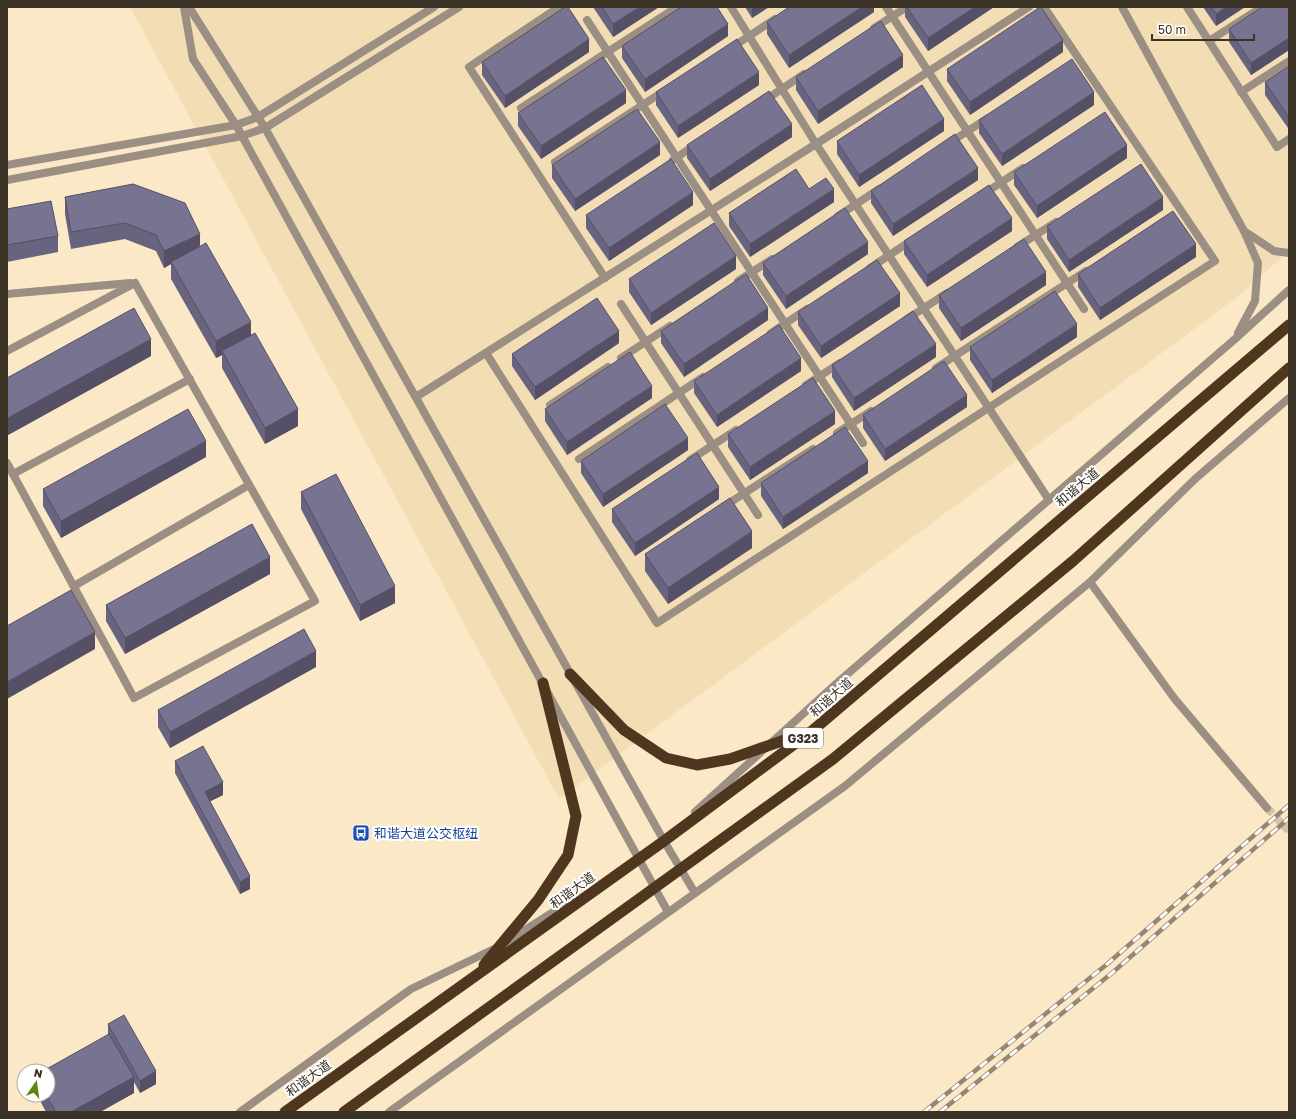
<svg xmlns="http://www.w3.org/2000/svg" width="1296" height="1119" viewBox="0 0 1296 1119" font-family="'Golos Text','Noto Sans SC',sans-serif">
<rect width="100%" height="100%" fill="#fae8c7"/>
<polygon fill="#f3ddb5" points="130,7 1289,7 1289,251 1236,298 559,799"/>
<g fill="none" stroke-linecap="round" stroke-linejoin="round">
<polyline stroke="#d4c4a7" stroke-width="8" stroke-dasharray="8 4" stroke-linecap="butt" points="1267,808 1289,831"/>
<g stroke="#9b8e82" stroke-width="8">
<polyline points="559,7 469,67 605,278"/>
<polyline points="731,7 816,144 1049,500"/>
<polyline points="886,7 1084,309"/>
<polyline points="1122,7 1244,231 1274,251 1289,253"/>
<polyline points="1187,7 1277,147 1289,139"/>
<polyline points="587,20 863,443"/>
<polyline points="874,28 907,7"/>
<polyline points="1209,41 1262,7"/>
<polyline points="731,48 775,19"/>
<polyline points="1241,92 1289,61"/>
<polyline points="764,101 804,74"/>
<polyline points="521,108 677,7"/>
<polyline points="949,143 988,118"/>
<polyline points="673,160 695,145"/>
<polyline points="555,162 664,91"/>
<polyline points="982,195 1023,168"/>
<polyline points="838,216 879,189"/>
<polyline points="1017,247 1056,222"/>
<polyline points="870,268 912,240"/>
<polyline points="738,281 772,259"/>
<polyline points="7,294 130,283"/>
<polyline points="621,304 758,515"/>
<polyline points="907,319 947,293"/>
<polyline points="771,333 807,309"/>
<polyline points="7,351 135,283"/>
<polyline points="486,353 657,623 1215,261 1044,7"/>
<polyline points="621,358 670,326"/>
<polyline points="936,368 1086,271"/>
<polyline points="806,385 840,363"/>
<polyline points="416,397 816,144 1029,7"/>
<polyline points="550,405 608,367"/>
<polyline points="837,433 871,411"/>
<polyline points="579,459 703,377"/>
<polyline points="690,460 736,430"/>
<polyline points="7,463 134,698 315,601 135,283"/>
<polyline points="13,474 190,379"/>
<polyline points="723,507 813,449"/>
<polyline points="74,586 249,485"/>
</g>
<g stroke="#9b8e82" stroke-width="8">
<polyline points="184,7 193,59 236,125 668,912"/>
<polyline points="189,7 265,128 664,841 695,893"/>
<polyline points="7,165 236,125 258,117 434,7"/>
<polyline points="7,180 242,136 265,128 459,7"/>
<polyline points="1238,333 1255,301 1258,263 1244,231"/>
<polyline points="1090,582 1174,698 1267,808"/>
<polyline points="695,812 837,683 1235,339 1289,290"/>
<polyline points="506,942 572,900"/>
<polyline points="240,1112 411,989 496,948"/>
<polyline points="389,1112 845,786 1090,582 1195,479 1289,398"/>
</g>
<g stroke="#4e361f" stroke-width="11">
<polyline points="570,674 624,730 666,758 697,765 730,759 802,734"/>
<polyline points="484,965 538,900 568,855 576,816 543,683"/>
<polyline points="285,1112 664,841 812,731 1289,325"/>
<polyline points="344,1112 833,759 1073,561 1289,368"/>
</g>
<g stroke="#958872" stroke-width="4.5">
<g id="rail">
<polyline points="924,1112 1106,965 1289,805"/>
<polyline points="940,1112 1112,973 1289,818"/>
</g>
</g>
<use href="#rail" stroke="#fff" stroke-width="3" stroke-dasharray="9" stroke-linecap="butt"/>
</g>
<g fill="#68637e">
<polygon points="593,7 659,7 613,37"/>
<polygon points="745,7 769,7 752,18"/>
<polygon points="874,7 874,12 789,68 767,34 767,22"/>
<polygon points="905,7 994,7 928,51 905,17"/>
<polygon points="1203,7 1245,7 1216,26"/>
<polygon points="1289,7 1289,50 1251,75 1229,42 1229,29"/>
<polygon points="728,36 645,92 622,58 622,46"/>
<polygon points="589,52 505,108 482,75 482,62"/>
<polygon points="1063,52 970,115 947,81 947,69"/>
<polygon points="1289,66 1289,127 1288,128 1265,95 1265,82"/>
<polygon points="903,67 818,124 796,90 796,77"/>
<polygon points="759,85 678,138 656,105 656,92"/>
<polygon points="626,103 541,159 518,126 518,113"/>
<polygon points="1094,105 1002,166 979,133 979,120"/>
<polygon points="944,131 859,187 837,154 837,141"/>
<polygon points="792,137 710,191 687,158 687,145"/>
<polygon points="660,155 575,211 552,178 552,165"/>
<polygon points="1127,158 1037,218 1014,185 1014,172"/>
<polygon points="978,180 893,236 871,203 871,191"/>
<polygon points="809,189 834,202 750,257 729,226 729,213"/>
<polygon points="65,197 200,246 251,335 298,426 265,444 222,368 222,355 216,358 171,279 171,264 164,268 156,251 125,239 71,249 65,214"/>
<polygon points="693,205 609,261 586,228 586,215"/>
<polygon points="7,209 58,236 58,252 7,262"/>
<polygon points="1163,210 1069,272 1047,239 1047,226"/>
<polygon points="1012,231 927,287 904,254 904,241"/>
<polygon points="868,254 786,309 763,275 763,263"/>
<polygon points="1196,257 1100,320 1078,287 1078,274"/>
<polygon points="736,269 651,325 629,292 629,279"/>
<polygon points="1046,285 961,341 939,308 939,295"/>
<polygon points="900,306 821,358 798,325 798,312"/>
<polygon points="768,320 684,377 661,343 661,331"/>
<polygon points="1077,337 992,393 970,360 970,347"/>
<polygon points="619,343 535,400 512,366 512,354"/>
<polygon points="151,356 8,435 7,434 7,378"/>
<polygon points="936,357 854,411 832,377 832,365"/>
<polygon points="801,371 717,427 694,393 694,381"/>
<polygon points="652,398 567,455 545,421 545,409"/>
<polygon points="967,407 885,461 863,428 863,415"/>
<polygon points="835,424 750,480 728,447 728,434"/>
<polygon points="688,450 603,507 581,473 581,461"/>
<polygon points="206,457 61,538 43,506 43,489"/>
<polygon points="868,473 783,529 761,496 761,483"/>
<polygon points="301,492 395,603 360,621 301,509"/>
<polygon points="719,499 635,556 612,522 612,509"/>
<polygon points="752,548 668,604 645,571 645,554"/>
<polygon points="270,574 125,654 106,621 106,605"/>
<polygon points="316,667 170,748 158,727 158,710"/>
<polygon points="175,761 223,795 210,801 250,889 240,894 175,773"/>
<polygon points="108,1024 156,1084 140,1093 134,1082 134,1093 100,1112 46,1112 37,1095 48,1095 108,1035"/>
</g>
<g fill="#555066">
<polygon points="640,7 659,7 613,37 613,24"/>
<polygon points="752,7 769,7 752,18"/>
<polygon points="862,7 874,7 874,12 789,68 789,55"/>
<polygon points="975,7 994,7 928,51 928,38"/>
<polygon points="1226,7 1245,7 1216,26 1216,14"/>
<polygon points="728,24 728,36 645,92 645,79"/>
<polygon points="1289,38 1289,50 1251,75 1251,63"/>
<polygon points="589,39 589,52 505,108 505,96"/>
<polygon points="1063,40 1063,52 970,115 970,102"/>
<polygon points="903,55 903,67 818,124 818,111"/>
<polygon points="759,72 759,85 678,138 678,126"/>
<polygon points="626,90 626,103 541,159 541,146"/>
<polygon points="1094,92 1094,105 1002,166 1002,154"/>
<polygon points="1289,115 1289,127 1288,128 1288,116"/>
<polygon points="944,119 944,131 859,187 859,175"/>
<polygon points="792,124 792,137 710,191 710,179"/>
<polygon points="660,142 660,155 575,211 575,199"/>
<polygon points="1127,145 1127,158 1037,218 1037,206"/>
<polygon points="978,168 978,180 893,236 893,224"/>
<polygon points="834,189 834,202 750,257 750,244"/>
<polygon points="693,192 693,205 609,261 609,248"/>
<polygon points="1163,197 1163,210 1069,272 1069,260"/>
<polygon points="1012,218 1012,231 927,287 927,275"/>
<polygon points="200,234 200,250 171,262 171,264 164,268 164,251"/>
<polygon points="868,242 868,254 786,309 786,296"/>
<polygon points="1196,244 1196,257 1100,320 1100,308"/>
<polygon points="736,256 736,269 651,325 651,313"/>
<polygon points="1046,272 1046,285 961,341 961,328"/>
<polygon points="900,293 900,306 821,358 821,346"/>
<polygon points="768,308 768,320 684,377 684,364"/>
<polygon points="251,322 251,338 222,351 222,355 216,358 216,341"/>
<polygon points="1077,324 1077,337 992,393 992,380"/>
<polygon points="619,331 619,343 535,400 535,387"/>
<polygon points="151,339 151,356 8,435 8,418"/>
<polygon points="936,344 936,357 854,411 854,398"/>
<polygon points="801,358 801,371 717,427 717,415"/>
<polygon points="652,386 652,398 567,455 567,442"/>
<polygon points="967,395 967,407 885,461 885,449"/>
<polygon points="298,409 298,426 265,444 265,428"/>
<polygon points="835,411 835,424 750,480 750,467"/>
<polygon points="688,438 688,450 603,507 603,494"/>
<polygon points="206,441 206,457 61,538 61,521"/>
<polygon points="868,461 868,473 783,529 783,517"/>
<polygon points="719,487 719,499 635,556 635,543"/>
<polygon points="752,531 752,548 668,604 668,588"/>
<polygon points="270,557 270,574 125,654 125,638"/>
<polygon points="395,586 395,603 360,621 360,605"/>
<polygon points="95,632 95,649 7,699 7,682"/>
<polygon points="316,651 316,667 170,748 170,732"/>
<polygon points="223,782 223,795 205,804 205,792"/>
<polygon points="250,876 250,889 240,894 240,882"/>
<polygon points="156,1071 156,1084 140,1093 140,1081"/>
<polygon points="134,1077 134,1093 100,1112 71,1112"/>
</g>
<g fill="#797392" stroke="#555066">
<polygon points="565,7 568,7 589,39 505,96 482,62"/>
<polygon points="602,7 640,7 613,24"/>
<polygon points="681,7 717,7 728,24 645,79 622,46"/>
<polygon points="789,7 862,7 789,55 767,22"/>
<polygon points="907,7 975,7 928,38"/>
<polygon points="1040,7 1041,7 1063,40 970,102 947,69"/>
<polygon points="1211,7 1226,7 1216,14"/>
<polygon points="1262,7 1289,7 1289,38 1251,63 1229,29"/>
<polygon points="881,21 903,55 818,111 796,77"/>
<polygon points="737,39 759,72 678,126 656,92"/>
<polygon points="603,57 626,90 541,146 518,113"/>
<polygon points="1072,59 1094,92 1002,154 979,120"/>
<polygon points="1289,66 1289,115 1288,116 1265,82"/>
<polygon points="922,85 944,119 859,175 837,141"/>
<polygon points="769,91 792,124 710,179 687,145"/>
<polygon points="637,109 660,142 575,199 552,165"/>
<polygon points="1105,112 1127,145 1037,206 1014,172"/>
<polygon points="955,134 978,168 893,224 871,191"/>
<polygon points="671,159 693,192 609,248 586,215"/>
<polygon points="1141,164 1163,197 1069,260 1047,226"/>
<polygon points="796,169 809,189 826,178 834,189 750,244 729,213"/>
<polygon points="133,184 185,203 200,234 164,251 156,235 125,223 71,232 65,197"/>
<polygon points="989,185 1012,218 927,275 904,241"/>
<polygon points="51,201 58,236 7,245 7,209"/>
<polygon points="845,208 868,242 786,296 763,263"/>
<polygon points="1173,211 1196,244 1100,308 1078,274"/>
<polygon points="714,223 736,256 651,313 629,279"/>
<polygon points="1024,239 1046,272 961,328 939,295"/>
<polygon points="206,243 251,322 216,341 171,262"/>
<polygon points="877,260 900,293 821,346 798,312"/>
<polygon points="746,274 768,308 684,364 661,331"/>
<polygon points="1055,291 1077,324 992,380 970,347"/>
<polygon points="597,298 619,331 535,387 512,354"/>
<polygon points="134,308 151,339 8,418 7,417 7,378"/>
<polygon points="913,311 936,344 854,398 832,365"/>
<polygon points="779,325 801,358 717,415 694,381"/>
<polygon points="255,333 298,409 265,428 222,351"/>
<polygon points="630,352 652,386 567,442 545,409"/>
<polygon points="944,361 967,395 885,449 863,415"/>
<polygon points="813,378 835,411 750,467 728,434"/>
<polygon points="665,404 688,438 603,494 581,461"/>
<polygon points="188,409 206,441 61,521 43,489"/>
<polygon points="845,427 868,461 783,517 761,483"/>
<polygon points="697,453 719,487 635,543 612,509"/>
<polygon points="336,474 395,586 360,605 301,492"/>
<polygon points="730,498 752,531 668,588 645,554"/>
<polygon points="252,524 270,557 125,638 106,605"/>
<polygon points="71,590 95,632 7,682 7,626"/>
<polygon points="304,629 316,651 170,732 158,710"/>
<polygon points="203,746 223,782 205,792 250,876 240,882 175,761"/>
<polygon points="124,1015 156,1071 140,1081 108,1024"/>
<polygon points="109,1034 134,1077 71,1112 56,1112 46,1095 48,1095 48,1071 43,1071"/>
</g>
<defs>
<g id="bus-square" transform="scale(0.9)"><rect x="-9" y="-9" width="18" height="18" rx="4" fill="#1a4fb4" stroke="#fff"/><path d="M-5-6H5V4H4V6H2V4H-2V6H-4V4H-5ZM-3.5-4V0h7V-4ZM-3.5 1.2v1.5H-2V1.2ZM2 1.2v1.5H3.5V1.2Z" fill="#fff"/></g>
</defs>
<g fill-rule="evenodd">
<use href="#bus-square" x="361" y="833"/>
</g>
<g text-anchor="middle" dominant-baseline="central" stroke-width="4" stroke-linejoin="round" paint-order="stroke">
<rect fill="#fff" stroke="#757067" stroke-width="1" x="783" y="728" width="40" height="20" rx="3"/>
<g font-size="12" font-weight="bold" fill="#3a3326">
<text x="803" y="738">G323</text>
</g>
<g font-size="13" fill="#3a3326" stroke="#fff">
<text transform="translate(1077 487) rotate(-40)">和谐大道</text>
<text transform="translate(831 697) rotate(-41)">和谐大道</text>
<text transform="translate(572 890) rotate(-36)">和谐大道</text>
<text transform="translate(308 1078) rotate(-36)">和谐大道</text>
</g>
<g font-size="13" fill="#164399" stroke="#fff" text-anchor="start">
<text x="374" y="833">和谐大道公交枢纽</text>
</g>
</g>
<rect width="1296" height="1119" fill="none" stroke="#3a3326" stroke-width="16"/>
<g transform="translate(36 1083) rotate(13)"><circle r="19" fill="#ffffff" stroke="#b0ada8"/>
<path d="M0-3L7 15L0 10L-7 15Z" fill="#5f8710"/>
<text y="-6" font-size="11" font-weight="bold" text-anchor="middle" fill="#3a3326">N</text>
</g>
<path d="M1152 34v6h102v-6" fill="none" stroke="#3a3326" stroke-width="2"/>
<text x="1158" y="34" font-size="12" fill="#3a3326" stroke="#ffffff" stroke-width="3" paint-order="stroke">50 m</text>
</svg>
